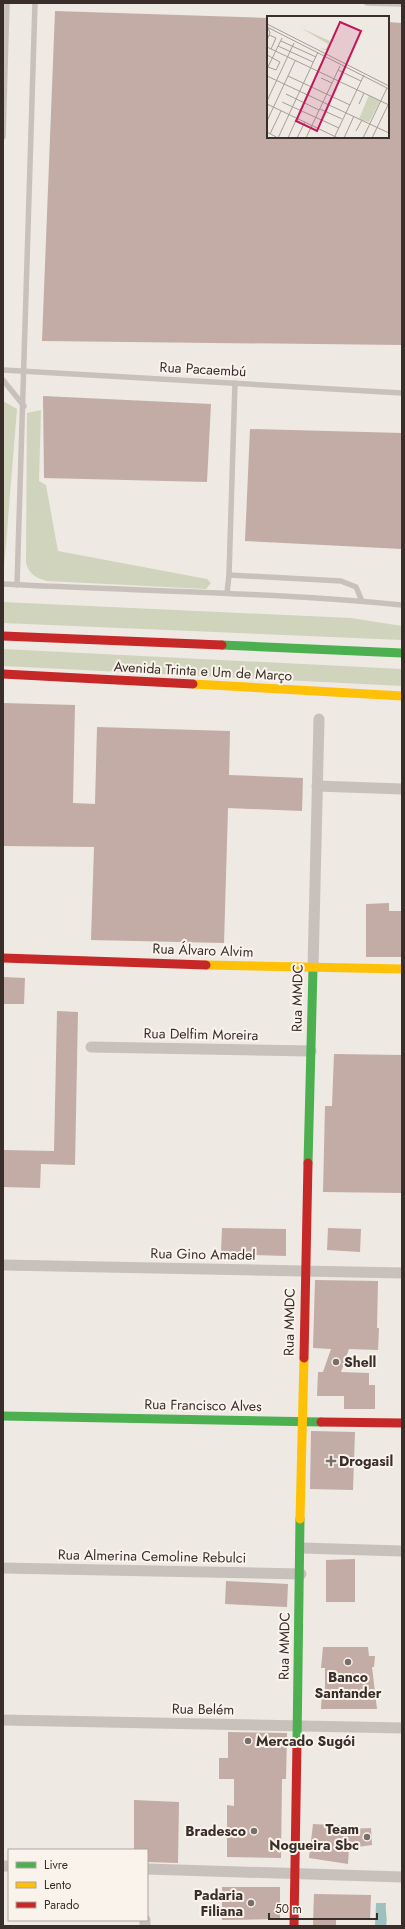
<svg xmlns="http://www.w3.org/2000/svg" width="405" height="1929" viewBox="0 0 405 1929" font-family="Jost,sans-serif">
<rect width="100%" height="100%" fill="#eee9e3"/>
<g fill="#d0d4bc">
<polygon points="3,401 17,409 4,568 3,568"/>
<path d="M41,410L39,481L46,485L58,551L207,579L211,583L206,589L47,581C36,578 29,574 26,563L27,413Z"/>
<polygon points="3,602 351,618 402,626 402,640 3,623"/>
<polygon points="3,649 402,669 402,686 3,666"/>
</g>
<path fill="#9ec1c0" d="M376,1903H386C385,1912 388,1918 386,1926H375Z"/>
<g fill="#c2aca5">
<polygon points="55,11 268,18 268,137 388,137 388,22 402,23 402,345 42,341"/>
<polygon points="43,396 211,404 207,482 44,478"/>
<polygon points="250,429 402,433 402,549 245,541"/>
<polygon points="3,703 75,705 73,803 95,804 97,727 230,731 229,775 303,778 302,811 228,808 224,943 91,940 94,847 3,846"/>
<polygon points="389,903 389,911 402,911 402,957 366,957 366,904"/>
<polygon points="3,977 25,978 24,1004 3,1004"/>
<polygon points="57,1011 78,1012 75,1165 41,1164 40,1188 3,1187 3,1150 54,1151"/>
<polygon points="334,1054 402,1055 402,1193 323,1192 325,1106 332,1106"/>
<polygon points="222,1228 286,1229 286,1256 221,1254"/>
<polygon points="328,1228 361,1229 360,1252 327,1250"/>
<polygon points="315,1280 378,1281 377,1328 379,1328 378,1350 349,1349 341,1372 369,1373 369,1385 375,1385 375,1409 344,1409 344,1396 317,1396 318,1372 323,1372 331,1349 313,1348"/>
<polygon points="311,1431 355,1432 353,1490 310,1489"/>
<polygon points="355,1559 355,1602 326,1602 326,1560"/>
<polygon points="226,1581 288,1584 287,1607 225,1604"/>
<polygon points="323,1647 368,1647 369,1656 375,1656 374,1667 372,1667 377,1709 321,1709 322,1692 325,1692 325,1668 321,1668"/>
<polygon points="228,1732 287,1733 286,1779 282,1779 281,1858 227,1857 227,1805 234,1806 234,1779 219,1779 219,1758 228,1758"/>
<polygon points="134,1800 179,1802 178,1863 147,1862 147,1850 134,1850"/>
<polygon points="313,1824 349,1826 349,1829 371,1828 372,1845 349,1848 348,1864 309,1858"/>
<polygon points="222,1887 280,1887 280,1919 222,1920"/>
<polygon points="314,1894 371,1895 370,1920 336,1919 336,1926 313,1926"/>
</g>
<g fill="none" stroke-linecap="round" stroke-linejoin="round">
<g stroke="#c8c1bb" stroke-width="5.5">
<polyline points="367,3 402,4"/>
<polyline points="3,137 7,3"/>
<polyline points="3,370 402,393"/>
<polyline points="3,380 24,406"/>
<polyline points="229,575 235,383"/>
<path d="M3,584C136,591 269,592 402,605"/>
<polyline points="17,585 35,3"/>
<polyline points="227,593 229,575 341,581 356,587 362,601"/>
</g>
<g stroke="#c8c1bb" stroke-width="11">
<polyline points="317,786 402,789"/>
<polyline points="313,968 319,719"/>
<polyline points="91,1047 311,1051"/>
<polyline points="3,1265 402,1273"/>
<polyline points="301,1548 402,1551"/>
<polyline points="3,1568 301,1574"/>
<polyline points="3,1720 402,1728"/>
<polyline points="3,1866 9,1866"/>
<polyline points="147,1869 402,1877"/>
<polyline points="145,1926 145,1920"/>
</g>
<g stroke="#4caf50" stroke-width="9">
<polyline points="222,645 402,653"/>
<polyline points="308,1163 313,968"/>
<polyline points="3,1416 321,1422"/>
<polyline points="297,1742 300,1519"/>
</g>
<g stroke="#ffc107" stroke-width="9">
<polyline points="193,684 402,696"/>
<polyline points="206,965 402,969"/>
<polyline points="300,1519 304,1358"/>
</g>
<g stroke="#c62828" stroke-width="9">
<polyline points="3,636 222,645"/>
<polyline points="3,674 193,684"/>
<polyline points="3,958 206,965"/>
<polyline points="304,1358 308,1163"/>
<polyline points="321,1422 402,1423"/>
<polyline points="294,1926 297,1742"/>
</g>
</g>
<g fill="#786f6a" stroke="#faf3eb" stroke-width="1.5">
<circle cx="336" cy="1362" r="4"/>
<path d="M329 1455h4v4h4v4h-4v4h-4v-4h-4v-4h4z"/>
<circle cx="348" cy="1662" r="4"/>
<circle cx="248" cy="1741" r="4"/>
<circle cx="254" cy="1831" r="4"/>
<circle cx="367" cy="1837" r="4"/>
<circle cx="251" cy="1903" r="4"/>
</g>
<g text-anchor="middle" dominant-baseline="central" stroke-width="4" stroke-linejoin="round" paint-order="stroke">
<g font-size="14" fill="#392e29" stroke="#faf3eb">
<text transform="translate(203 369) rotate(3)">Rua Pacaembú</text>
<text transform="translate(203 671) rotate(3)">Avenida Trinta e Um de Março</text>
<text transform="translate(203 950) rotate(2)">Rua Álvaro Alvim</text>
<text transform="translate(297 998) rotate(-89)">Rua MMDC</text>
<text transform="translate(201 1034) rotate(1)">Rua Delfim Moreira</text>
<text transform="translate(203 1254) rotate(1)">Rua Gino Amadel</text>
<text transform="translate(289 1322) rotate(-89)">Rua MMDC</text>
<text transform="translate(203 1405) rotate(1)">Rua Francisco Alves</text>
<text transform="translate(152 1556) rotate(1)">Rua Almerina Cemoline Rebulci</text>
<text transform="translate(284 1646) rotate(-89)">Rua MMDC</text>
<text transform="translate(203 1709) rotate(1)">Rua Belém</text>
</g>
<g font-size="14" font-weight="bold" fill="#392e29" stroke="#faf3eb" text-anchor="start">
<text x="344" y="1362">Shell</text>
<text x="339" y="1461">Drogasil</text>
<text x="348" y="1677" text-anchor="middle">Banco<tspan x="348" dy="16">Santander</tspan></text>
<text x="256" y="1741">Mercado Sugói</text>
<text x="359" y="1829" text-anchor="end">Team<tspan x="359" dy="16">Nogueira Sbc</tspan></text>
<text x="246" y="1831" text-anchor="end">Bradesco</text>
<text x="243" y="1895" text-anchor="end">Padaria<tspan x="243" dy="16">Filiana</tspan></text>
</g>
</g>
<g transform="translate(267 16)">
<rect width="122" height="122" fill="#eee9e3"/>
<path d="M34,12L63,25L60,35L53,32L59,33L61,28ZM102,79L113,85L102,106L92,103Z" fill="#d0d4bc"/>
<path fill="none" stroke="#a69e99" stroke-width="1" d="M0,8L122,70M0,11L122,73M2,19L9,22L4,33M0,24L3,17L1,12M14,25L49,41M11,30L46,46M0,31L122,89M0,39L13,46L9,54L1,51M0,53L15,22M71,54L94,65M0,60L122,117M21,60L83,89M54,62L65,67M19,78L52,94M0,85L27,27M15,86L72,112M0,88L71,122M92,88L97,77M53,93L75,103M0,105L28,45M89,115L95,104M0,116L11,122M3,118L14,95M11,122L51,36M21,122L30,102M30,122L38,106M39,122L73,50M67,122L97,59M77,122L87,100M96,122L120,72M105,122L122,87"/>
<path fill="#c2185b" fill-opacity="0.15" stroke="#c2185b" stroke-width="2" d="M73,6L94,15L50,115L29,105Z"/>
<rect width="122" height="122" fill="none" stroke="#392e29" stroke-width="2"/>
</g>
<rect width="405" height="1929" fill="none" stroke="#392e29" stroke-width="8"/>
<rect x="8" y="1849" width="140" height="72" fill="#faf3eb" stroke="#ada49d"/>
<rect x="16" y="1862" width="20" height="6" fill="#4caf50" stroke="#ada49d"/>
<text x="44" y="1869" font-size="12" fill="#392e29">Livre</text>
<rect x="16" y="1882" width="20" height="6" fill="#ffc107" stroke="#ada49d"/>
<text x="44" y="1889" font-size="12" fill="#392e29">Lento</text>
<rect x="16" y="1902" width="20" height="6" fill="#c62828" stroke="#ada49d"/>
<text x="44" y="1909" font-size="12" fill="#392e29">Parado</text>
<path d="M269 1913v6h108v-6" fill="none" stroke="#392e29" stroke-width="2"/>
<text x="275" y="1913" font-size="12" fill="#392e29" stroke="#faf3eb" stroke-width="3" paint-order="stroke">50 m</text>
</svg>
